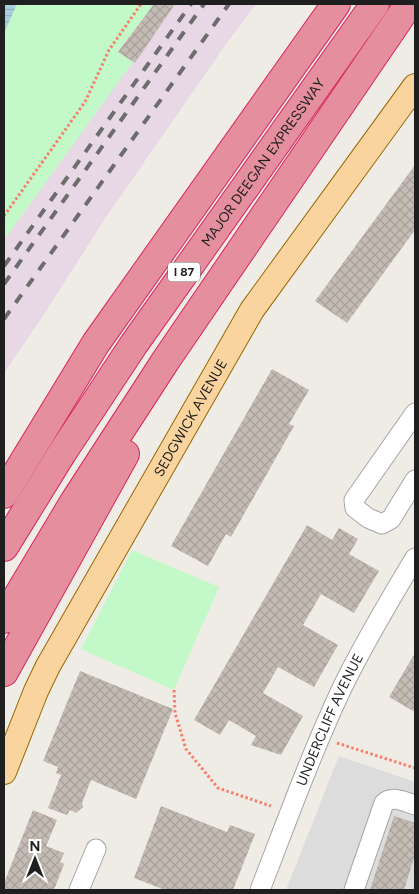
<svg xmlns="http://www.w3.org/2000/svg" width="419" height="894" viewBox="0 0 419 894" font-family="Figtree,sans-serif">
<defs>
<pattern id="water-rules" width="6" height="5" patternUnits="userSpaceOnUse" patternTransform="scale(1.25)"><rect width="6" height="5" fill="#a6cfdc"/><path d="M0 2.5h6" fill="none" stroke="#8eb1bc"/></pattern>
<pattern id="building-cross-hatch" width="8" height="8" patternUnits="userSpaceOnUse" patternTransform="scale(1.25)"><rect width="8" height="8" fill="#c4bcb4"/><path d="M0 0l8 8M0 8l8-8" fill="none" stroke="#a8a19a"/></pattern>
</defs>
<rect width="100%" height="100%" fill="#efece5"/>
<polygon fill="#dddcdc" points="339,756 415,782 415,890 286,890"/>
<polygon fill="#e8d7e5" points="154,4 256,4 226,44 104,220 43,316 4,373 4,240 132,62 118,52"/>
<g fill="#c3f9c8">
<polygon points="17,4 154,4 118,51 133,62 4,240 4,33"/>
<polygon points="132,550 219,587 174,690 81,649"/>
</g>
<polygon fill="url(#water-rules)" points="4,4 17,4 4,33"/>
<g fill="url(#building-cross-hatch)">
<polygon points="154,4 175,4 135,63 118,52"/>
<polygon points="415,165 415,230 347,323 315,301"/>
<polygon points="272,369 309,390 289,424 294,426 231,537 226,534 208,566 171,546"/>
<polygon points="307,525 332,540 339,528 358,539 349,554 379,571 354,613 321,594 303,625 338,645 314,687 278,667 263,693 303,716 281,755 251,745 256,736 229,720 220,735 194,720"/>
<polygon points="415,653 415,712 389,697"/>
<polygon points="80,671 173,709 136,799 91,780 82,803 83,807 76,813 70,810 67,815 48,808 61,775 56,773 58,767 43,761"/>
<polygon points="161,806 227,832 230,825 255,834 233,890 165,890 134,878"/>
<polygon points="33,810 57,820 46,846 64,853 60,862 64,864 54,890 4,890 4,883"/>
<polygon points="394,816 415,823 415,855 404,890 370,890"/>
</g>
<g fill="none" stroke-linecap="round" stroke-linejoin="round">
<g stroke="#a6a6a6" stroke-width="21">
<g id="minor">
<polyline points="415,413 354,500 355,508 368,518 382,524 391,519 415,480"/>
<polyline points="79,890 96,849"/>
<path id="s1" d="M260,890C286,823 311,754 342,688C364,643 389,601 415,558"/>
<path d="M354,890L384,803C393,795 405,802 415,805"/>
</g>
</g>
<g stroke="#976802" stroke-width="26">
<g id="major">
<path id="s2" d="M4,772L36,691L48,666L252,310L415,86"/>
</g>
</g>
<g stroke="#d82761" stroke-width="30">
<g id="highway">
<polyline points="4,494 96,343 336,4"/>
<path id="s3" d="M4,547L62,453L134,344L375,4"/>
<polyline points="4,619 74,502 166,360 409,4"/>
<polyline points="4,672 125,454"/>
</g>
</g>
<g stroke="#f87e6e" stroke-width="3" stroke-dasharray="2.5 2.5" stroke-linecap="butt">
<polyline points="4,216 85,102 109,50 141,4"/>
<polyline points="174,690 175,713 186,749 218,788 271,806"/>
<polyline points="337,743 415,768"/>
</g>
<use href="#minor" stroke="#fff" stroke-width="19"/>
<use href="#major" stroke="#fad49f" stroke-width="24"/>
<use href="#highway" stroke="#e58e9d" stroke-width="28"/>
<g stroke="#6d6d6d" stroke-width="4" stroke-dasharray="10 10" stroke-linecap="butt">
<polyline points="4,266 191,4"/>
<polyline points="4,284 204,4"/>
<polyline points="4,319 229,4"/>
</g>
</g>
<g text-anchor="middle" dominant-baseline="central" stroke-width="4" stroke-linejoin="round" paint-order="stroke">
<rect fill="#fff" stroke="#626262" stroke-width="1" x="168" y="262.5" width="32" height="19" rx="4"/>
<g font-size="12" font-weight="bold" fill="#1f1f1f">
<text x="184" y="272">I 87</text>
</g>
<g font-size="14" fill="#1f1f1f" stroke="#fff">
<text stroke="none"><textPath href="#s3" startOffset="464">MAJOR DEEGAN EXPRESSWAY</textPath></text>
<text stroke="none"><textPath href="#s2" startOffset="401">SEDGWICK AVENUE</textPath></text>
<text stroke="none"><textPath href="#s1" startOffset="184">UNDERCLIFF AVENUE</textPath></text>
</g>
</g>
<rect width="419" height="894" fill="none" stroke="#1f1f1f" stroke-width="10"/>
<g transform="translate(35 859)" stroke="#ffffff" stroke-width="4" paint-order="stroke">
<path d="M0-4L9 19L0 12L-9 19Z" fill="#1f1f1f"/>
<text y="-8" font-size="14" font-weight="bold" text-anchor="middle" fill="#1f1f1f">N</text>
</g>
</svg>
